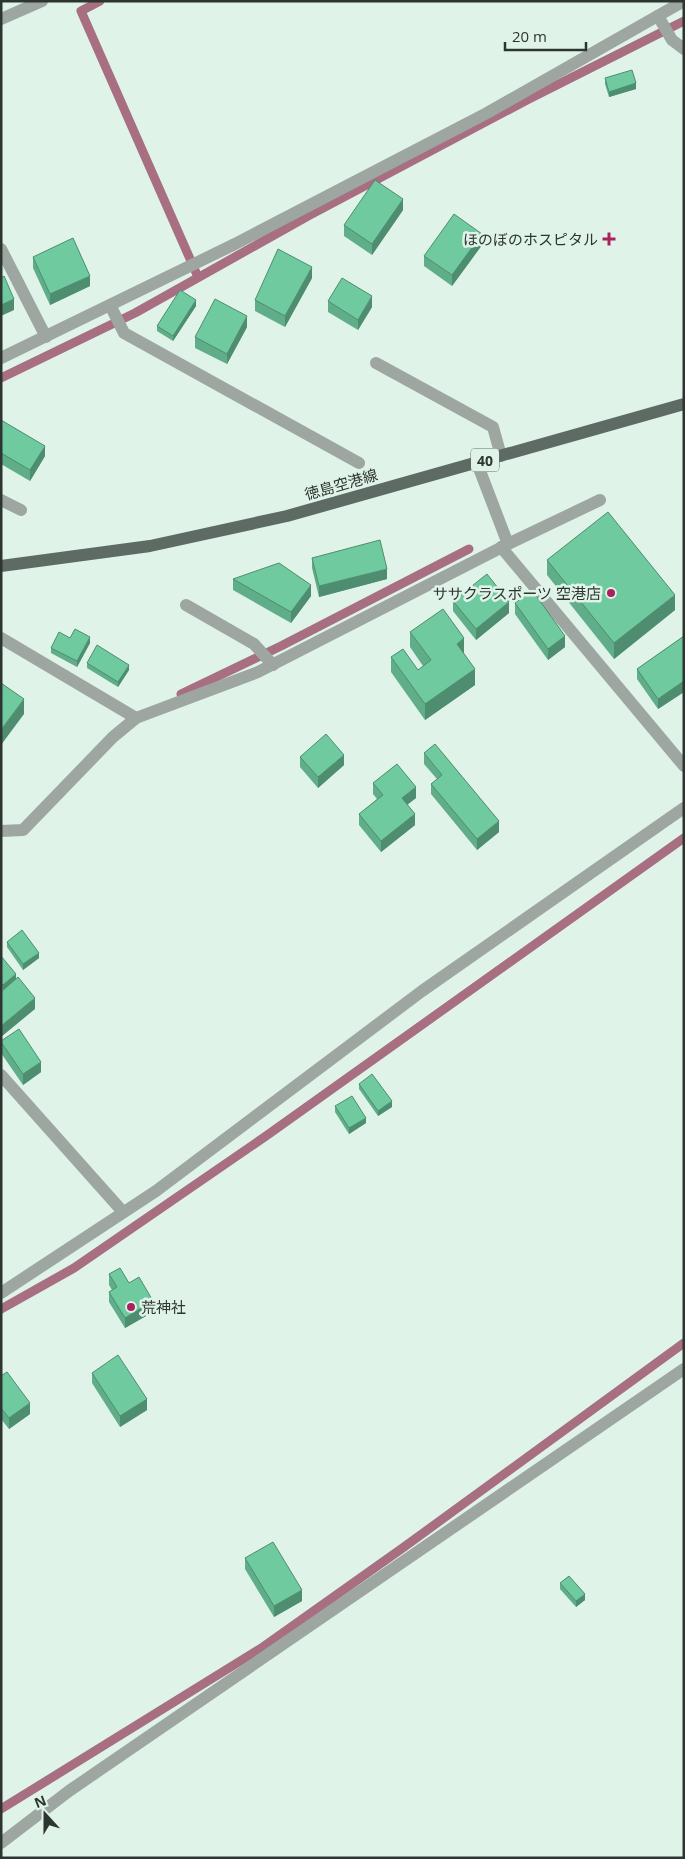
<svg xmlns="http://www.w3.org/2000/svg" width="685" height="1859" viewBox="0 0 685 1859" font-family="'Open Sans','Noto Sans JP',sans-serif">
<rect width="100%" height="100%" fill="#dff3e8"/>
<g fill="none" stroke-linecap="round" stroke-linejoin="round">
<g stroke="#a76f81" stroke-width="9">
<polyline points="100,1 81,11 198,277"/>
<polyline points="1,378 135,313 308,216 527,100 684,21"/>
<polyline points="181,694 281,646 469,549"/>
<polyline points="1,1309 74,1268 266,1136 684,838"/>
<polyline points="1,1809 263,1647 404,1547 684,1343"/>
</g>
<g stroke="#9ea6a2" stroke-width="12">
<polyline points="658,16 672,40 684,49"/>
<polyline points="1,249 46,337"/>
<polyline points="376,363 493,427 501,456"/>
<polyline points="508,544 600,500"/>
<polyline points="186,605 254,644 273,665"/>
</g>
<g stroke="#9ea6a2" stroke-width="12">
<polyline points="1,19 42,1"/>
<polyline points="110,305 124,333 359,463"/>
<polyline points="1,358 235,244 487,113 684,1"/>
<polyline points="1,500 21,510"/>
<polyline points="501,547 684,766"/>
<polyline points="1,638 136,718"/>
<polyline points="1,831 23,830 113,737 136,718 258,672 508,544 477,463"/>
<polyline points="1,1075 123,1212"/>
<polyline points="1,1293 156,1191 422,991 684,808"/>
<polyline points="1,1843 69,1791 684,1369"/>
</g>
<polyline stroke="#5d6b64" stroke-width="12" points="1,566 150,546 287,516 684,404"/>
</g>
<g fill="#60ae89">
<polygon points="605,78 636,89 609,97 605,84"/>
<polygon points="403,210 372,255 344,236 344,225"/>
<polygon points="482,245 452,286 424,266 424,256"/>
<polygon points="33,257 90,286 50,305 33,268"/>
<polygon points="312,278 285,327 255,311 255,300"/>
<polygon points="328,301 372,307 358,330 328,312"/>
<polygon points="196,306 173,341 157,331 157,326"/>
<polygon points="247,327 227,364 195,348 195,337"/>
<polygon points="1,420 45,456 30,481 1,464"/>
<polygon points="312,558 387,579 319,597 312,568"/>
<polygon points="547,560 675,610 614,659 547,575"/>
<polygon points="233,579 311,596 291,623 233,590"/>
<polygon points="453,601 509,613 476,640 453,611"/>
<polygon points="515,603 565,647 548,660 515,614"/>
<polygon points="410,632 464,654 475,685 425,720 391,672 391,657 418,670 423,666 410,647"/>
<polygon points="684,636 684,692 658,709 637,679 637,669"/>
<polygon points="70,638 90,643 77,667 51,653 51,648"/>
<polygon points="87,663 129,670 118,687 87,668"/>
<polygon points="683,732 684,732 684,744 683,743"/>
<polygon points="424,753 499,832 477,850 431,794 431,784 437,779 424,764"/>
<polygon points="300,757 344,765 318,788 300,767"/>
<polygon points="373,783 416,798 407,804 415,825 381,852 359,825 359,814 377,799 373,794"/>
<polygon points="7,942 39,958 23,970 7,947"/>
<polygon points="1,956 16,979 35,1009 3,990 1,989"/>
<polygon points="1,1041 41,1072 23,1085 1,1053"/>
<polygon points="359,1084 392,1107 378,1116 359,1089"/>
<polygon points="335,1106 366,1123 349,1134 335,1112"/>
<polygon points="109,1274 129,1283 153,1312 125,1328 109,1302 109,1292 112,1290 109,1285"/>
<polygon points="92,1373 147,1410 120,1427 92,1383"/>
<polygon points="1,1376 30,1414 9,1429 1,1419"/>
<polygon points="245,1558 302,1601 274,1617 245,1569"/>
<polygon points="560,1583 585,1600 576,1607 560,1589"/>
</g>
<g fill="#4e8d6f">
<polygon points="636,83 636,89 609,97 609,92"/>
<polygon points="403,199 403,210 372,255 372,244"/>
<polygon points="482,234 482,245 452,286 452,275"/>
<polygon points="312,267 312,278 285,327 285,316"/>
<polygon points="90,276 90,286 50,305 50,294"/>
<polygon points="372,296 372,307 358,330 358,320"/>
<polygon points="14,299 14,310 1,316 1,305"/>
<polygon points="196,300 196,306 173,341 173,336"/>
<polygon points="247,316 247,327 227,364 227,354"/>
<polygon points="45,446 45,456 30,481 30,470"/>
<polygon points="387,569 387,579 319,597 319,586"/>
<polygon points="311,585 311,596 291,623 291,612"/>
<polygon points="675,595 675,610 614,659 614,643"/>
<polygon points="509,602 509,613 476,640 476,629"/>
<polygon points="565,636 565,647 548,660 548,649"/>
<polygon points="90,637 90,643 77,667 77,661"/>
<polygon points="464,638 464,654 457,659 457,644"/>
<polygon points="129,665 129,670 118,687 118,682"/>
<polygon points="475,669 475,685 425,720 425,704"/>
<polygon points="684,681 684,692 658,709 658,699"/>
<polygon points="24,699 24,714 1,745 1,730"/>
<polygon points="344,755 344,765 318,788 318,777"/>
<polygon points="416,787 416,798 402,809 402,798"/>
<polygon points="415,814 415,825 381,852 381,841"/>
<polygon points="499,821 499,832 477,850 477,839"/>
<polygon points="39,953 39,958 23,970 23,964"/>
<polygon points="16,974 16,980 3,991 3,985"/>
<polygon points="35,998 35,1009 1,1037 1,1026"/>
<polygon points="41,1062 41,1072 23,1085 23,1074"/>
<polygon points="392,1101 392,1107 378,1116 378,1111"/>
<polygon points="366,1118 366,1123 349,1134 349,1128"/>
<polygon points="153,1301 153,1312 125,1328 125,1318"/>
<polygon points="147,1399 147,1410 120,1427 120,1416"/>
<polygon points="30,1403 30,1414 9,1429 9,1418"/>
<polygon points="302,1590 302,1601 274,1617 274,1606"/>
<polygon points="585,1594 585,1600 576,1607 576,1601"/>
</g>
<g fill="#70ca9f" stroke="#4e8d6f">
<polygon points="632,70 636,83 609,92 605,78"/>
<polygon points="375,180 403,199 372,244 344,225"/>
<polygon points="454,214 482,234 452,275 424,256"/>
<polygon points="73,238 90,276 50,294 33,257"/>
<polygon points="278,249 312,267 285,316 255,300"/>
<polygon points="4,276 14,299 1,305 1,278"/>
<polygon points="342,278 372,296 358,320 328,301"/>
<polygon points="180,290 196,300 173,336 157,326"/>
<polygon points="215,299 247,316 227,354 195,337"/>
<polygon points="1,420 45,446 30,470 1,453"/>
<polygon points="608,512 675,595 614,643 547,560"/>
<polygon points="380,540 387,569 319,586 312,558"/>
<polygon points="279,563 311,585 291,612 233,579"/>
<polygon points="487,574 509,602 476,629 453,601"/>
<polygon points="532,590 565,636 548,649 515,603"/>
<polygon points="443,609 464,638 457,644 475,669 425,704 391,657 403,649 418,670 431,660 410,632"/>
<polygon points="75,629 90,637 77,661 51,648 59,632 70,638"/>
<polygon points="684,636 684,681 658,699 637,669"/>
<polygon points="97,645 129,665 118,682 87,663"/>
<polygon points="1,683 24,699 1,730"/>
<polygon points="326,734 344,755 318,777 300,757"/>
<polygon points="435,744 499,821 477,839 431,784 442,775 424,753"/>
<polygon points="397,764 416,787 402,798 415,814 381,841 359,814 383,795 373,783"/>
<polygon points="22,930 39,953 23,964 7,942"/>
<polygon points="1,956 16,974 3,985 1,983"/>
<polygon points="18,977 35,998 1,1026 1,992"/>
<polygon points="19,1029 41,1062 23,1074 1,1042 1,1041"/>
<polygon points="372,1074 392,1101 378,1111 359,1084"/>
<polygon points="352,1096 366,1118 349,1128 335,1106"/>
<polygon points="120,1268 129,1283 139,1277 153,1301 125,1318 109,1292 117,1287 109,1274"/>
<polygon points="118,1355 147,1399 120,1416 92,1373"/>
<polygon points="7,1372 30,1403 9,1418 1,1408 1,1376"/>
<polygon points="273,1542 302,1590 274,1606 245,1558"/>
<polygon points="569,1576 585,1594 576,1601 560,1583"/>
</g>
<g fill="#ab2060" stroke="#dff3e8" stroke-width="2">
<path d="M606.5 231.5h5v5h5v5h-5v5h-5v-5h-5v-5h5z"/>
<circle cx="611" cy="593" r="5"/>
<circle cx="131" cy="1307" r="5"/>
</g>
<g text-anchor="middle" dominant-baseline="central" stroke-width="5" stroke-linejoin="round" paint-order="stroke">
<rect fill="#dff3e8" stroke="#626e68" stroke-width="1" x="471" y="448.5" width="28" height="23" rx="4"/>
<g font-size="14" font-weight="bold" fill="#2d3531">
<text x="485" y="460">40</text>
</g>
<g font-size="15" fill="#2d3531" stroke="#dff3e8" text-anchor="end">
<text x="598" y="239">ほのぼのホスピタル</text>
<text x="601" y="593">ササクラスポーツ 空港店</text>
<text x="141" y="1307" text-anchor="start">荒神社</text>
</g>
<g font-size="15" fill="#2d3531" stroke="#dff3e8">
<text transform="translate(341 484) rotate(-16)">徳島空港線</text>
</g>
</g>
<rect width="685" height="1859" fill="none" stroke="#2d3531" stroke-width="5"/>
<g transform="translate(45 1814) rotate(339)" stroke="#dff3e8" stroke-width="4" paint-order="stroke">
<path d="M0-4L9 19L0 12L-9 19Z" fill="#2d3531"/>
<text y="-8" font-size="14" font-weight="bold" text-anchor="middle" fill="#2d3531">N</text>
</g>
<path d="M505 42v8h81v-8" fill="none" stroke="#2d3531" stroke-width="2.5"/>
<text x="512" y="42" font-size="15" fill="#2d3531" stroke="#dff3e8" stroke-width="4" paint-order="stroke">20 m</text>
</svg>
